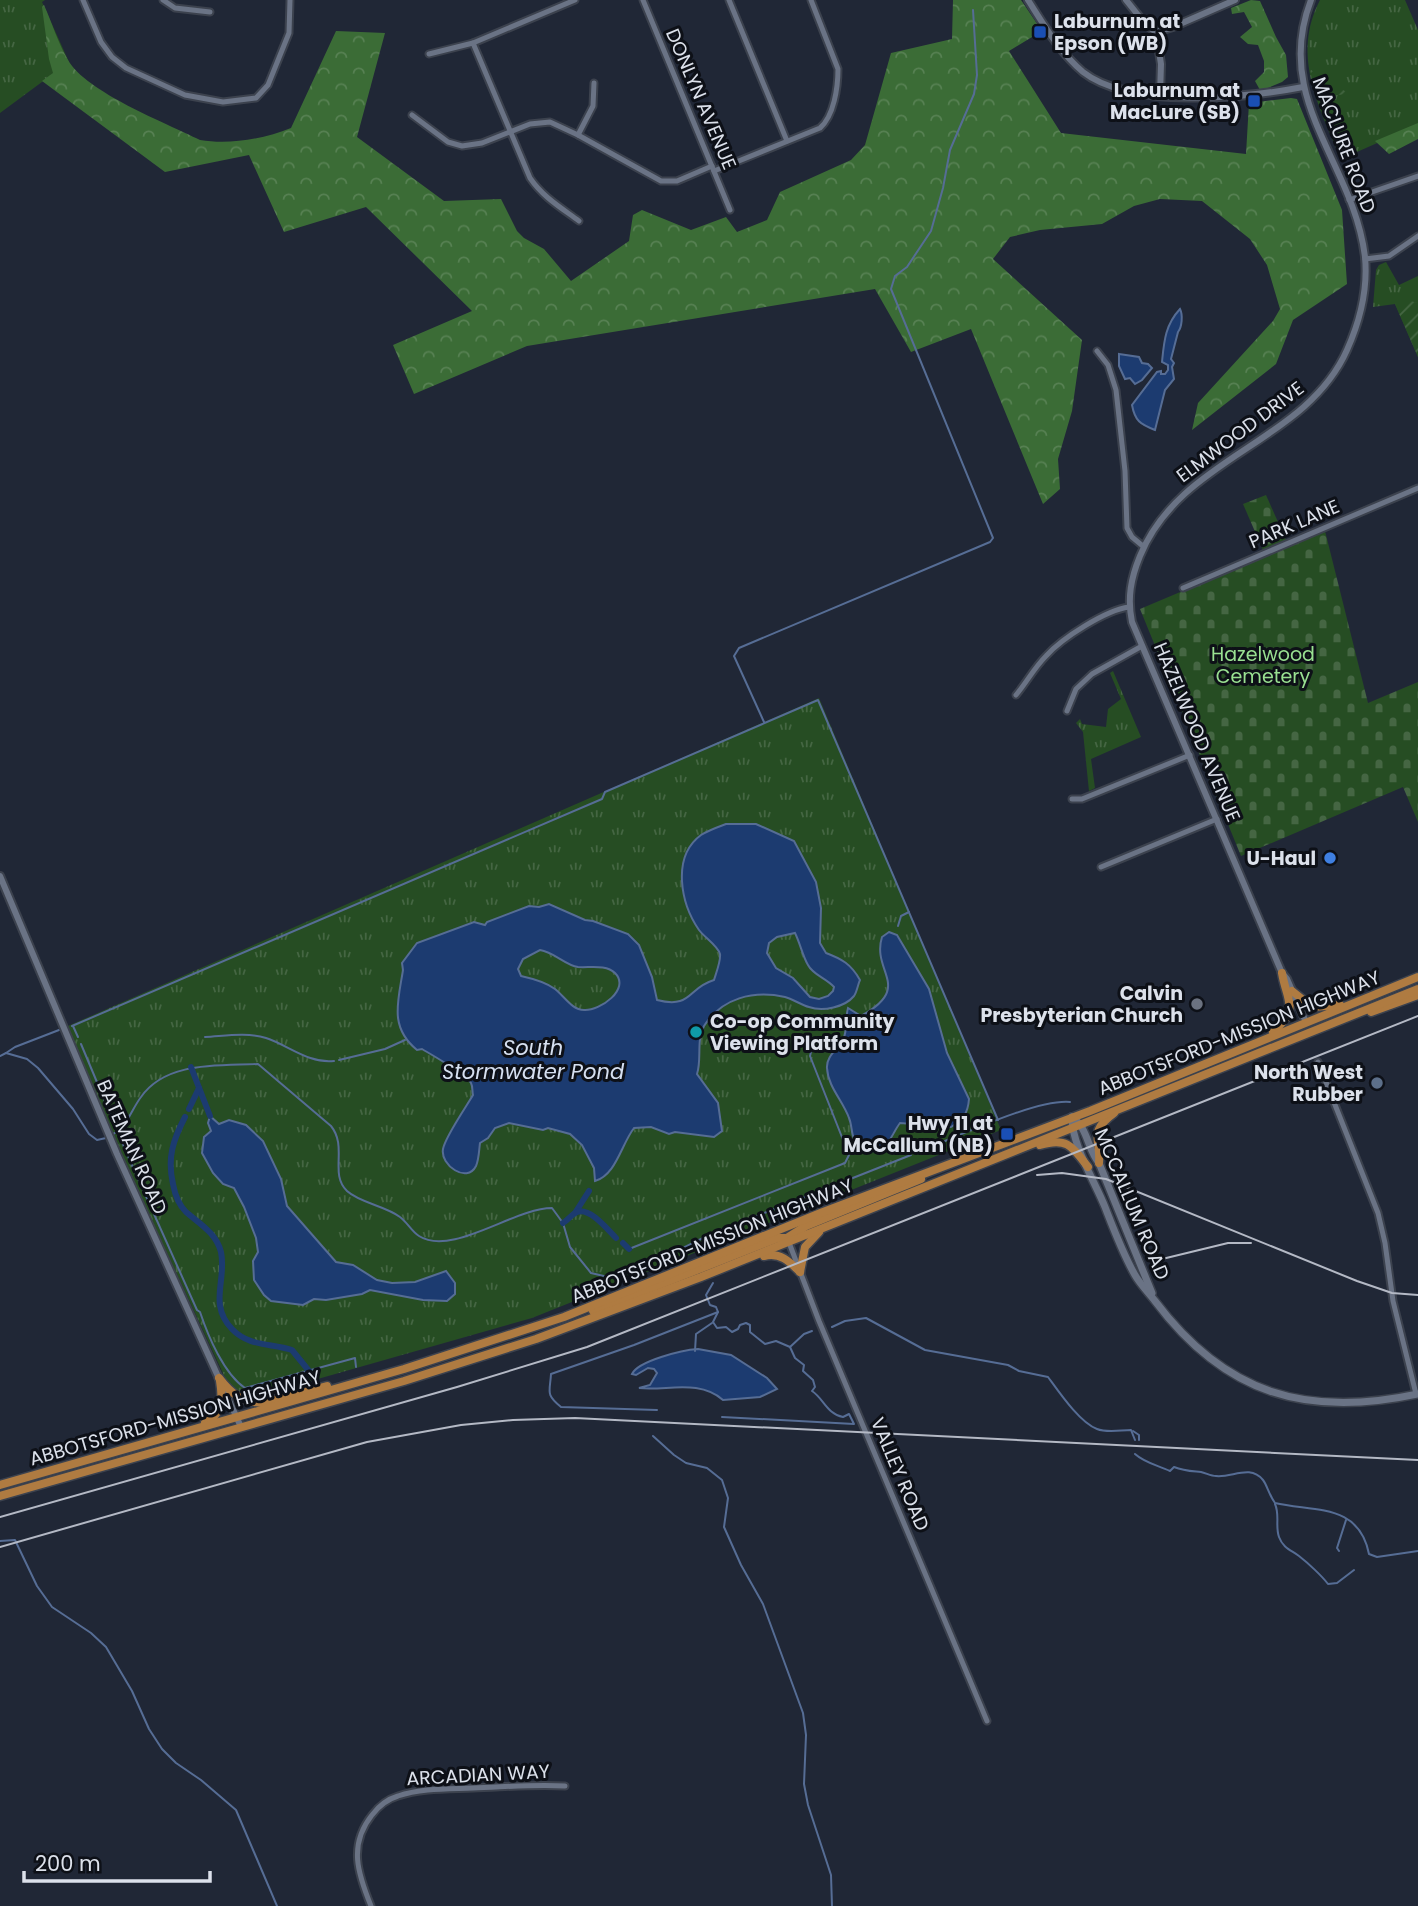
<svg xmlns="http://www.w3.org/2000/svg" width="1418" height="1906" viewBox="0 0 1418 1906" font-family="Poppins,sans-serif">
<defs>
<pattern id="grass-tufts" width="24" height="20" patternUnits="userSpaceOnUse" patternTransform="scale(1.75)"><rect width="24" height="20" fill="#264d23"/><path d="M3 7l-1-3M5 7V3M7 7l1-3M15 17l-1-3M17 17v-4M19 17l1-3" fill="none" stroke="#456643"/></pattern>
<pattern id="forest-crowns" width="20" height="18" patternUnits="userSpaceOnUse" patternTransform="scale(1.75)"><rect width="20" height="18" fill="#3b6c36"/><path d="M2 6a3 3 0 1 1 6 0M12 15a3 3 0 1 1 6 0" fill="none" stroke="#578153"/></pattern>
<pattern id="cemetery-stones" width="16" height="16" patternUnits="userSpaceOnUse" patternTransform="scale(1.75)"><rect width="16" height="16" fill="#264d23"/><path d="M2 7V4a2 2 0 0 1 4 0v3zM10 15v-3a2 2 0 0 1 4 0v3z" fill="#456643"/></pattern>
<pattern id="garden-furrows" width="10" height="10" patternUnits="userSpaceOnUse" patternTransform="scale(1.75)"><rect width="10" height="10" fill="#264d23"/><path d="M-1 1l2-2M0 10L10 0M9 11l2-2" fill="none" stroke="#456643"/></pattern>
</defs>
<rect width="100%" height="100%" fill="#202736"/>
<g fill="url(#grass-tufts)">
<polygon points="0,0 45,0 42,2 69,62 0,113"/>
<path d="M1320,0H1405L1418,30V125L1341,159C1319,107 1291,55 1320,0Z"/>
<polygon points="1386,262 1399,285 1418,276 1418,357 1395,304 1373,307 1376,270 1379,265"/>
<polygon points="1113,671 1141,737 1091,759 1095,788 1089,791 1083,732 1076,723 1080,719 1082,724 1106,727 1108,709 1121,699 1110,673"/>
<polygon points="819,698 1001,1130 532,1318 272,1392 240,1394 228,1384 116,1143 68,1026"/>
</g>
<g fill="url(#forest-crowns)">
<path d="M953,0H1021L1042,31L1009,51L1061,133L1246,154L1249,103L1291,98L1297,99L1342,210L1347,284L1293,320L1276,364L1192,430L1198,403L1273,321L1280,309L1267,265L1250,239L1202,201L1160,199L1134,206L1102,224L1040,230L1010,237L993,259L1082,340L1072,411L1058,459L1060,489L1043,504L971,329L911,352L875,289L527,346L414,394L393,345L472,311L366,207L284,232L249,155L165,172L42,81L53,73L49,59L42,7L44,5C52,23 58,43 68,60C86,92 166,123 200,140C229,145 264,139 291,128L336,31L385,33L357,137L444,201L501,199L517,231L524,238L544,249L571,281L629,241L633,215L642,210L691,230L726,217L737,232L767,220L780,192L851,160L865,145L891,53L952,39Z"/>
<polygon points="1251,0 1260,1 1276,37 1286,55 1288,77 1282,82 1263,90 1260,90 1255,81 1264,72 1264,61 1258,45 1248,44 1240,37 1252,27 1244,12 1232,14 1231,8"/>
<polygon points="1418,123 1418,139 1389,154 1375,141"/>
</g>
<g fill="url(#cemetery-stones)">
<polygon points="1266,495 1286,540 1263,550 1243,504"/>
<polygon points="1325,531 1368,703 1418,682 1418,822 1403,787 1241,856 1140,609"/>
</g>
<g fill="url(#garden-furrows)">
<polygon points="1310,69 1316,74 1319,89 1340,87 1348,94 1316,97"/>
<polygon points="1407,300 1418,303 1418,357 1395,304"/>
</g>
<g fill="#1c3b70" stroke="#566d95" stroke-width="2" fill-rule="evenodd">
<path d="M1180,309C1183,315 1182,327 1178,332L1171,359L1174,363L1172,367L1174,379L1165,390L1155,430C1140,424 1135,421 1132,405L1157,372L1161,371V374H1165L1168,370V365L1162,362C1164,342 1165,325 1180,309Z"/>
<polygon points="1119,354 1139,357 1142,363 1148,364 1152,368 1142,380 1135,384 1130,378 1125,379 1119,366"/>
<path d="M726,824H756L794,841L816,882L821,908L820,943L826,953C842,959 851,964 860,980C858,984 857,992 854,996C845,1007 823,1012 809,1007C801,1005 793,999 785,997C753,990 722,998 704,1026C696,1041 702,1059 697,1074L718,1103L722,1131L714,1137L675,1132L669,1134L651,1127L634,1128C621,1145 616,1175 595,1181L594,1168L582,1145L570,1134L548,1128L543,1130L509,1123L495,1128L488,1138L480,1143C479,1150 479,1159 476,1166C467,1184 440,1165 443,1149C445,1137 466,1107 473,1095C472,1091 473,1087 471,1083C466,1074 432,1055 422,1049L417,1050C389,1027 398,1002 403,970L402,963L417,943L474,922L485,925L487,922L529,906L539,907L549,904L585,920L593,921L628,934L639,945L652,977L657,1000C692,1009 687,988 714,980C716,973 721,961 720,954C718,946 704,937 699,930C681,904 671,857 701,835C709,830 718,827 726,824ZM795,933C800,943 803,957 808,965C813,975 826,978 834,987L833,991L828,996L819,999L810,997L793,978L776,968L767,953L769,943L777,937ZM540,950C554,952 565,965 578,967C589,968 606,964 615,973C631,989 600,1011 584,1010C572,1010 564,996 555,989C547,983 530,978 521,976L518,969L523,959Z"/>
<path d="M889,932L897,935L929,989L947,1053L969,1099C968,1113 963,1120 951,1127L900,1123C890,1136 887,1157 865,1150C859,1148 856,1145 854,1139C851,1132 852,1125 849,1118C843,1101 828,1087 827,1068C826,1056 838,1049 843,1040C848,1029 845,1018 848,1008L861,1016C914,987 871,972 882,937Z"/>
<polygon points="210,1116 219,1124 229,1120 246,1125 263,1141 281,1179 287,1206 336,1262 353,1265 377,1280 392,1283 415,1282 446,1271 455,1283 455,1294 447,1301 423,1300 370,1290 362,1294 326,1300 314,1299 303,1305 271,1301 264,1295 254,1280 253,1261 258,1252 256,1238 244,1207 234,1188 223,1184 213,1173 202,1153 204,1137 211,1131 208,1123"/>
<path d="M698,1349L731,1355L767,1378L777,1389L760,1397L723,1400C699,1379 667,1391 639,1388L650,1385L657,1373L654,1369L648,1368L636,1375L632,1374C638,1361 682,1350 698,1349Z"/>
</g>
<g fill="none" stroke-linecap="round" stroke-linejoin="round">
<g stroke="#566d95" stroke-width="2">
<polyline points="764,722 734,656 739,648 990,542 993,538 891,289 895,276 907,267 931,231 943,188 950,150 974,94 977,75 973,10"/>
<polyline points="898,926 901,916 909,912"/>
<polyline points="72,1026 602,799 605,792 818,700 998,1120"/>
<polyline points="73,1026 78,1037"/>
<path d="M205,1037C225,1036 246,1032 266,1038C288,1045 309,1064 334,1061"/>
<polyline points="81,1044 125,1149"/>
<polyline points="6,1053 15,1047 59,1030"/>
<polyline points="0,1056 6,1053 27,1059 38,1068 73,1109 89,1134 97,1140 106,1138"/>
<polyline points="339,1060 385,1049 405,1040"/>
<path d="M111,1135C127,1128 131,1110 141,1097C166,1061 219,1066 258,1064L331,1126C348,1147 329,1174 347,1191C360,1203 386,1206 400,1217C407,1222 412,1232 419,1236C452,1257 514,1208 552,1208L563,1223L570,1247L591,1273L608,1277L654,1259L665,1258L685,1247L687,1250"/>
<path d="M923,1150C957,1137 1036,1099 1070,1102"/>
<path d="M128,1156L197,1310L200,1312C208,1336 224,1374 245,1388L355,1358L356,1367"/>
<polyline points="685,1247 711,1234 911,1155"/>
<path d="M629,1249L845,1163L849,1155L810,1056C812,1046 816,1037 828,1038"/>
<polyline points="713,1283 706,1295 710,1305 716,1307 718,1312 713,1322 717,1328 726,1327 732,1332 738,1329 740,1325 746,1323 750,1325 750,1332 765,1344 776,1341 790,1347 804,1334 812,1331"/>
<path d="M832,1327L845,1321L866,1318L925,1350L1008,1365L1019,1371L1048,1377C1059,1392 1080,1423 1097,1429C1107,1433 1121,1430 1131,1430L1135,1440"/>
<polyline points="695,1351 696,1334 712,1323"/>
<path d="M657,1410L561,1407C545,1394 550,1392 551,1374L634,1345L718,1312"/>
<path d="M722,1417L854,1424L849,1414L843,1417C827,1414 824,1399 812,1391L815,1387L813,1380L803,1371L804,1365L795,1358L790,1347"/>
<polyline points="1133,1431 1139,1435 1139,1440"/>
<polyline points="653,1436 674,1455 686,1463 707,1468 722,1480 728,1498 724,1527 741,1565 763,1604 803,1713 806,1735 804,1784 808,1805 831,1875 832,1906"/>
<path d="M1135,1454C1145,1463 1157,1465 1170,1471L1174,1467C1184,1471 1191,1471 1201,1472C1206,1473 1211,1476 1216,1476C1232,1478 1250,1464 1263,1480C1267,1485 1269,1495 1275,1503C1314,1512 1359,1503 1369,1554L1377,1557L1418,1551"/>
<path d="M1275,1504C1280,1515 1275,1526 1279,1537C1283,1548 1291,1550 1299,1556C1308,1563 1322,1576 1328,1584L1337,1583L1354,1570"/>
<polyline points="0,1541 15,1540 37,1586 52,1607 91,1633 106,1647 132,1691 149,1729 162,1749 176,1763 201,1780 236,1810 277,1906"/>
<polyline points="1339,1551 1337,1548 1346,1520"/>
</g>
<g stroke="#1c3b70" stroke-width="6">
<polyline points="191,1067 210,1116"/>
<polyline points="189,1109 199,1088"/>
<path d="M185,1117C173,1140 167,1158 173,1184C175,1195 178,1204 186,1212C200,1224 216,1233 221,1252C227,1280 208,1304 232,1329C249,1347 271,1343 292,1350L309,1371"/>
<polyline points="575,1213 589,1191"/>
<path d="M563,1223C568,1220 572,1214 577,1212C590,1207 608,1230 616,1238"/>
<polyline points="623,1243 629,1249"/>
</g>
<g stroke="#3c424e" stroke-width="9">
<g id="minor">
<polyline points="83,0 101,42 112,57 126,68 185,95 223,102 256,98 268,85 289,33 290,0"/>
<polyline points="163,0 175,8 210,12"/>
<polyline points="643,0 730,210"/>
<polyline points="729,0 787,141"/>
<path d="M473,43L530,178C543,197 560,207 579,221"/>
<polyline points="429,54 473,43 575,0"/>
<polyline points="412,115 448,142 462,146 482,143 530,124 550,122 578,135 661,181 677,181 712,166"/>
<polyline points="578,135 593,106 594,83"/>
<path d="M714,171L820,128C834,116 838,87 838,69L811,0"/>
<polyline points="1349,200 1418,176"/>
<polyline points="1365,259 1389,256 1418,236"/>
<polyline points="1097,351 1108,365 1116,390 1125,471 1127,528 1132,537 1144,547"/>
<polyline points="1183,588 1418,488"/>
<path d="M1016,695C1027,682 1034,668 1046,656C1062,638 1106,610 1129,607"/>
<polyline points="1067,711 1076,689 1092,674 1142,646"/>
<polyline points="1072,799 1082,799 1190,755"/>
<polyline points="1101,867 1217,819"/>
<polyline points="1318,1062 1378,1213 1385,1243 1393,1301 1416,1394"/>
<polyline points="788,1240 819,1321 987,1721"/>
<path d="M371,1906C358,1874 348,1845 372,1815C378,1807 388,1799 398,1796C421,1788 448,1789 473,1788C504,1787 534,1784 565,1786"/>
</g>
</g>
<g stroke="#3c424e" stroke-width="10">
<g id="tertiary">
<path d="M1028,0C1044,25 1060,53 1083,72C1130,109 1246,98 1303,87"/>
<polyline points="1126,0 1146,25 1156,32 1161,64 1160,95"/>
<polyline points="1156,32 1173,27 1235,0"/>
<polyline points="0,876 117,1154 241,1427"/>
<path d="M1306,1022L1287,979L1282,973L1132,622C1127,598 1131,578 1140,556C1181,456 1305,444 1347,350C1360,321 1368,289 1365,257C1354,163 1272,101 1311,0"/>
</g>
</g>
<g stroke="#3c424e" stroke-width="10">
<g id="secondary">
<path d="M1072,1117C1071,1143 1095,1182 1105,1207C1114,1230 1123,1254 1135,1275C1140,1284 1148,1292 1155,1301C1225,1394 1306,1418 1418,1394"/>
<path d="M1072,1117C1088,1128 1087,1148 1099,1163L1152,1293"/>
</g>
</g>
<g stroke="#3c424e" stroke-width="11">
<g id="trunk">
<polyline points="1292,991 1312,1007 1340,1005"/>
<polyline points="1371,1012 1418,995"/>
<path d="M1273,1032C1300,1008 1287,1002 1282,973"/>
<path d="M1040,1145C1067,1137 1072,1146 1088,1167"/>
<path d="M1099,1163C1101,1139 1088,1132 1114,1113"/>
<path d="M764,1256C780,1252 789,1261 800,1272"/>
<polyline points="800,1272 805,1247 819,1232"/>
<polyline points="593,1311 778,1238 787,1238 806,1226 921,1179"/>
<path d="M219,1378C231,1394 242,1402 263,1403L327,1386"/>
<path d="M205,1423C223,1413 223,1400 220,1381"/>
<polyline points="0,1485 404,1369 564,1317 823,1212 1090,1111 1418,977"/>
<polyline points="0,1496 404,1381 536,1339 701,1277 1418,989"/>
</g>
</g>
<use href="#minor" stroke="#6a7385" stroke-width="5"/>
<use href="#tertiary" stroke="#6a7385" stroke-width="6"/>
<use href="#secondary" stroke="#6a7385" stroke-width="7"/>
<use href="#trunk" stroke="#af7b41" stroke-width="8"/>
<g stroke="#b4b9c5" stroke-width="2">
<polyline points="1037,1175 1062,1173 1106,1179 1357,1281 1392,1293 1418,1295"/>
<polyline points="1158,1260 1228,1243 1251,1243"/>
<polyline points="0,1517 457,1387 587,1347 1418,1016"/>
<polyline points="0,1547 367,1442 461,1425 513,1420 575,1418 1418,1460"/>
</g>
</g>
<g fill="#1a4fb4" stroke="#0d1017" stroke-width="2.5">
<rect x="1033" y="25" width="14" height="14" rx="3.5"/>
<rect x="1247" y="94" width="14" height="14" rx="3.5"/>
<rect x="1000" y="1127" width="14" height="14" rx="3.5"/>
</g>
<circle fill="#3f7fe0" stroke="#0d1017" stroke-width="2.5" cx="1330" cy="858" r="7"/>
<circle fill="#6b7280" stroke="#0d1017" stroke-width="2.5" cx="1197" cy="1004" r="7"/>
<circle fill="#0f9aa8" stroke="#0d1017" stroke-width="2.5" cx="696" cy="1032" r="7"/>
<circle fill="#5c6f8a" stroke="#0d1017" stroke-width="2.5" cx="1377" cy="1083" r="7"/>
<g text-anchor="middle" dominant-baseline="central" stroke-width="6" stroke-linejoin="round" paint-order="stroke">
<g font-size="19" font-weight="bold" fill="#dce1eb" stroke="#0d1017" text-anchor="end">
<text x="1054" y="21" text-anchor="start">Laburnum at<tspan x="1054" dy="22">Epson (WB)</tspan></text>
<text x="1240" y="90">Laburnum at<tspan x="1240" dy="22">MacLure (SB)</tspan></text>
<text x="1316" y="858">U-Haul</text>
<text x="1183" y="993">Calvin<tspan x="1183" dy="22">Presbyterian Church</tspan></text>
<text x="710" y="1021" text-anchor="start">Co-op Community<tspan x="710" dy="22">Viewing Platform</tspan></text>
<text x="1363" y="1072">North West<tspan x="1363" dy="22">Rubber</tspan></text>
<text x="993" y="1123">Hwy 11 at<tspan x="993" dy="22">McCallum (NB)</tspan></text>
</g>
<g font-size="19" fill="#dce1eb" stroke="#0d1017">
<text transform="translate(701 99) rotate(67)">DONLYN AVENUE</text>
<text transform="translate(1344 145) rotate(69)">MACLURE ROAD</text>
<text transform="translate(1240 432) rotate(-37)">ELMWOOD DRIVE</text>
<text transform="translate(1294 524) rotate(-23)">PARK LANE</text>
<text transform="translate(1197 732) rotate(67)">HAZELWOOD AVENUE</text>
<text transform="translate(1239 1033) rotate(-22)">ABBOTSFORD-MISSION HIGHWAY</text>
<text transform="translate(132 1147) rotate(66)">BATEMAN ROAD</text>
<text transform="translate(1132 1204) rotate(67)">MCCALLUM ROAD</text>
<text transform="translate(712 1241) rotate(-22)">ABBOTSFORD-MISSION HIGHWAY</text>
<text transform="translate(175 1418) rotate(-16)">ABBOTSFORD-MISSION HIGHWAY</text>
<text transform="translate(900 1474) rotate(67)">VALLEY ROAD</text>
<text transform="translate(478 1775) rotate(-3)">ARCADIAN WAY</text>
</g>
<g font-size="19" fill="#99e091" stroke="#0d1017">
<text x="1263" y="654">Hazelwood<tspan x="1263" dy="22">Cemetery</tspan></text>
</g>
<g font-size="21" font-style="italic" fill="#d6e0f1" stroke="#0d1017">
<text x="533" y="1047">South<tspan x="533" dy="24">Stormwater Pond</tspan></text>
</g>
</g>
<path d="M24 1871v10h186v-10" fill="none" stroke="#dce1eb" stroke-width="3.5"/>
<text x="35" y="1871" font-size="21" fill="#dce1eb" stroke="#0d1017" stroke-width="5" paint-order="stroke">200 m</text>
</svg>
